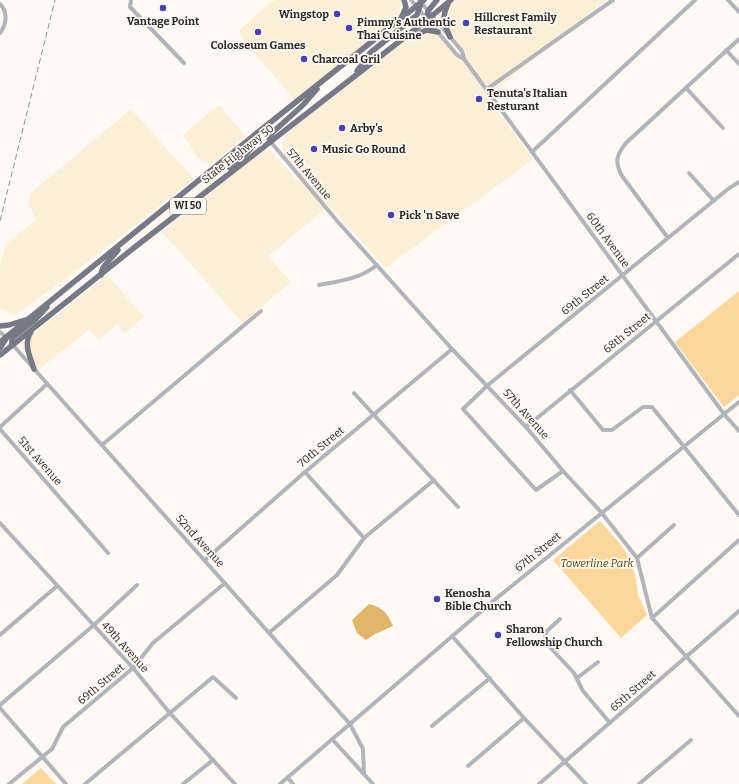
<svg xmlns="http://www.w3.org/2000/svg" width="739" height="784" viewBox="0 0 739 784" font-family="Bitter,serif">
<rect width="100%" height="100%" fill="#fefaf3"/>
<g fill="#fcefd8">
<polygon points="275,0 401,0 399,17 295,100 246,44 239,30 266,6"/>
<polygon points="451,0 606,0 487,97 533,159 386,268 329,206 268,256 291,282 243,323 162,232 261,151 267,150 272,153 298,181 302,177 284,155 282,146 285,137 296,125 422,27 429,24 456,53 461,49 451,36 442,16 442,11"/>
<polygon points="219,105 245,136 210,166 197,156 183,135"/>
<polygon points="131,109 194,179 76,271 15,315 0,309 0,267 6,244 36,220 29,204 31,193"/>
<polygon points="107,275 144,317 125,333 118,324 98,340 89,330 38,370 25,353 22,345 23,342"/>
</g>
<g fill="#fcd79b">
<polygon points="739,291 739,395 724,407 675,342"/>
<polygon points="600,521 621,545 628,556 635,574 638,595 647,615 621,638 553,560"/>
<polygon points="41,768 56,784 22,784"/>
</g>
<path fill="#e1b56a" d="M369,604C383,608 387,612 393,626L375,634L366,640L357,633L352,620Z"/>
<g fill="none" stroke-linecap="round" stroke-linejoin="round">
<g stroke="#b2b4bb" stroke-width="4">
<polyline points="131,0 130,7 184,63"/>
<polyline points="411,0 457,55 464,59"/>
<polyline points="419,0 462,51 464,59 724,414 739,431"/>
<polyline points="728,0 739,12"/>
<path d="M0,4C8,12 7,24 0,33"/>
<polyline points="726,50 739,64"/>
<polyline points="686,88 723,128"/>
<polyline points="487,89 613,0"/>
<polyline points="270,141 338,222 452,349 526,427 563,471 601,512 637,558 652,618 739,716"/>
<polyline points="533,151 695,0"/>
<polyline points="689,173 714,201"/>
<path d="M668,238L622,176C614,162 617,154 626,143L739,39"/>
<path d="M319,285C340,281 360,279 377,265"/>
<polyline points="0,332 7,338"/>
<polyline points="11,343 350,724 363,749 364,774"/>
<polyline points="570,390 603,430 612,430 643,407 652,407 739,515"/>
<polyline points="354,393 458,507"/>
<polyline points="0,427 47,384"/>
<polyline points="526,427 739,254"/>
<polyline points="0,429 108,553"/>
<polyline points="102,445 261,311"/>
<polyline points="563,471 536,490 463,409 488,385 728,189 739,182"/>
<polyline points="305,472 364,538"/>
<polyline points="0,523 133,668 169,712 235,784"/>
<polyline points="637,558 674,525"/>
<polyline points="205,560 305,472 452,349"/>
<polyline points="652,618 739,540"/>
<polyline points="560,619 547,631 545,635 548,645 574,673 583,691 610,723"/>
<polyline points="270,632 337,575 364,538 434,480"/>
<polyline points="0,635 57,586"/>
<polyline points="452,636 524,718 586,784"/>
<polyline points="577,678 598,662"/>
<polyline points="0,705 94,625 137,585"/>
<polyline points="0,708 66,784"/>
<polyline points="432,726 490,678"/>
<polyline points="332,739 373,784"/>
<polyline points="468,766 524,718"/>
<polyline points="288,778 293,784"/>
<polyline points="9,784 52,749 63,727 133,668 153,643 225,583"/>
<polyline points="85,784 213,677 236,698"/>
<polyline points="183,784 213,760"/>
<polyline points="280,784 492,602 739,402"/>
<polyline points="539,784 739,611"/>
<polyline points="639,784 691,740"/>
</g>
<g stroke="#777986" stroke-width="5.5">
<path d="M448,4C441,18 444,23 450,37"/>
<polyline points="402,16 406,7 404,0"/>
<polyline points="427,20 428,11 437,0"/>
<polyline points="409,37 427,30 438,32"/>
<polyline points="357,71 370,53 417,15 421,3"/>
<polyline points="270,141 269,137 273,132 303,105 317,89"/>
<path d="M230,168C238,161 260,144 257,133"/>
<path d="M101,275C101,266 113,257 118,250"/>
<polyline points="0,326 9,325 25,320"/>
<path d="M31,332C23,343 30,357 34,369"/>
<polyline points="0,342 257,133 424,0"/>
<polyline points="12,345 12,338 36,319 47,307"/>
<polyline points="0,348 6,339"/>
<polyline points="0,355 135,247 427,20 451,0"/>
</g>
<polyline stroke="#94908a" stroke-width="1" stroke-dasharray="6 3" stroke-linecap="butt" points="0,221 55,0"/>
</g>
<g fill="#4740b6" stroke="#fefaf3" stroke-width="1.5">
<circle cx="163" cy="8" r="4"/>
<circle cx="337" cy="14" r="4"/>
<circle cx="466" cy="23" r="4"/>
<circle cx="349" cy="28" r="4"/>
<circle cx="258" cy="32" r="4"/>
<circle cx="304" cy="59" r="4"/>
<circle cx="479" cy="99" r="4"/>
<circle cx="342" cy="128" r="4"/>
<circle cx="314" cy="149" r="4"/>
<circle cx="391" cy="215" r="4"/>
<circle cx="437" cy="599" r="4"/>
<circle cx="498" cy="635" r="4"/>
</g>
<g text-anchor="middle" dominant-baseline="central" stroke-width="3.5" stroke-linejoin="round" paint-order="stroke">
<rect fill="#fefaf3" stroke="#6c6862" stroke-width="1" x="170" y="198" width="36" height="16" rx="3"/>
<g font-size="10" font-weight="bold" fill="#2d2924">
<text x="188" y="206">WI 50</text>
</g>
<g font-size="11" font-weight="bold" fill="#2d2924" stroke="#fefaf3" text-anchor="start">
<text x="329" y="14" text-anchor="end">Wingstop</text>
<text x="474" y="17">Hillcrest Family<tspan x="474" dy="13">Restaurant</tspan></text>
<text x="163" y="21" text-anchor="middle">Vantage Point</text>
<text x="357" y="22">Pimmy's Authentic<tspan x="357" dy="13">Thai Cuisine</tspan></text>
<text x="258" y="45" text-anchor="middle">Colosseum Games</text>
<text x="312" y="59">Charcoal Gril</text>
<text x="487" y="93">Tenuta's Italian<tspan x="487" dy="13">Resturant</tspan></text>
<text x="350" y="128">Arby's</text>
<text x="322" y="149">Music Go Round</text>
<text x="399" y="215">Pick 'n Save</text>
<text x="445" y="593">Kenosha<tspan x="445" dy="13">Bible Church</tspan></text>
<text x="506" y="629">Sharon<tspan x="506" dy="13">Fellowship Church</tspan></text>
</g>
<g font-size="11" fill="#2d2924" stroke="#fefaf3">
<text transform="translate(238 154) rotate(-38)">State Highway 50</text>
<text transform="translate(309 174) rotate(50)">57th Avenue</text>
<text transform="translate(608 240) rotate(54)">60th Avenue</text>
<text transform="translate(585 295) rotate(-39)">69th Street</text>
<text transform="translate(627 333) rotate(-39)">68th Street</text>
<text transform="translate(526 414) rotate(48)">57th Avenue</text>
<text transform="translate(321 447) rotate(-40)">70th Street</text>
<text transform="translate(40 461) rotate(49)">51st Avenue</text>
<text transform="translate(200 541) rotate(48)">52nd Avenue</text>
<text transform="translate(538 552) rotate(-39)">67th Street</text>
<text transform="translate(125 647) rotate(48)">49th Avenue</text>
<text transform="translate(101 684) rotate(-40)">69th Street</text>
<text transform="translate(633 691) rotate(-41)">65th Street</text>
</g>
<g font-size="11" font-style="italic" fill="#5c4000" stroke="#fefaf3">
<text x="597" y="563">Towerline Park</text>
</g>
</g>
</svg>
